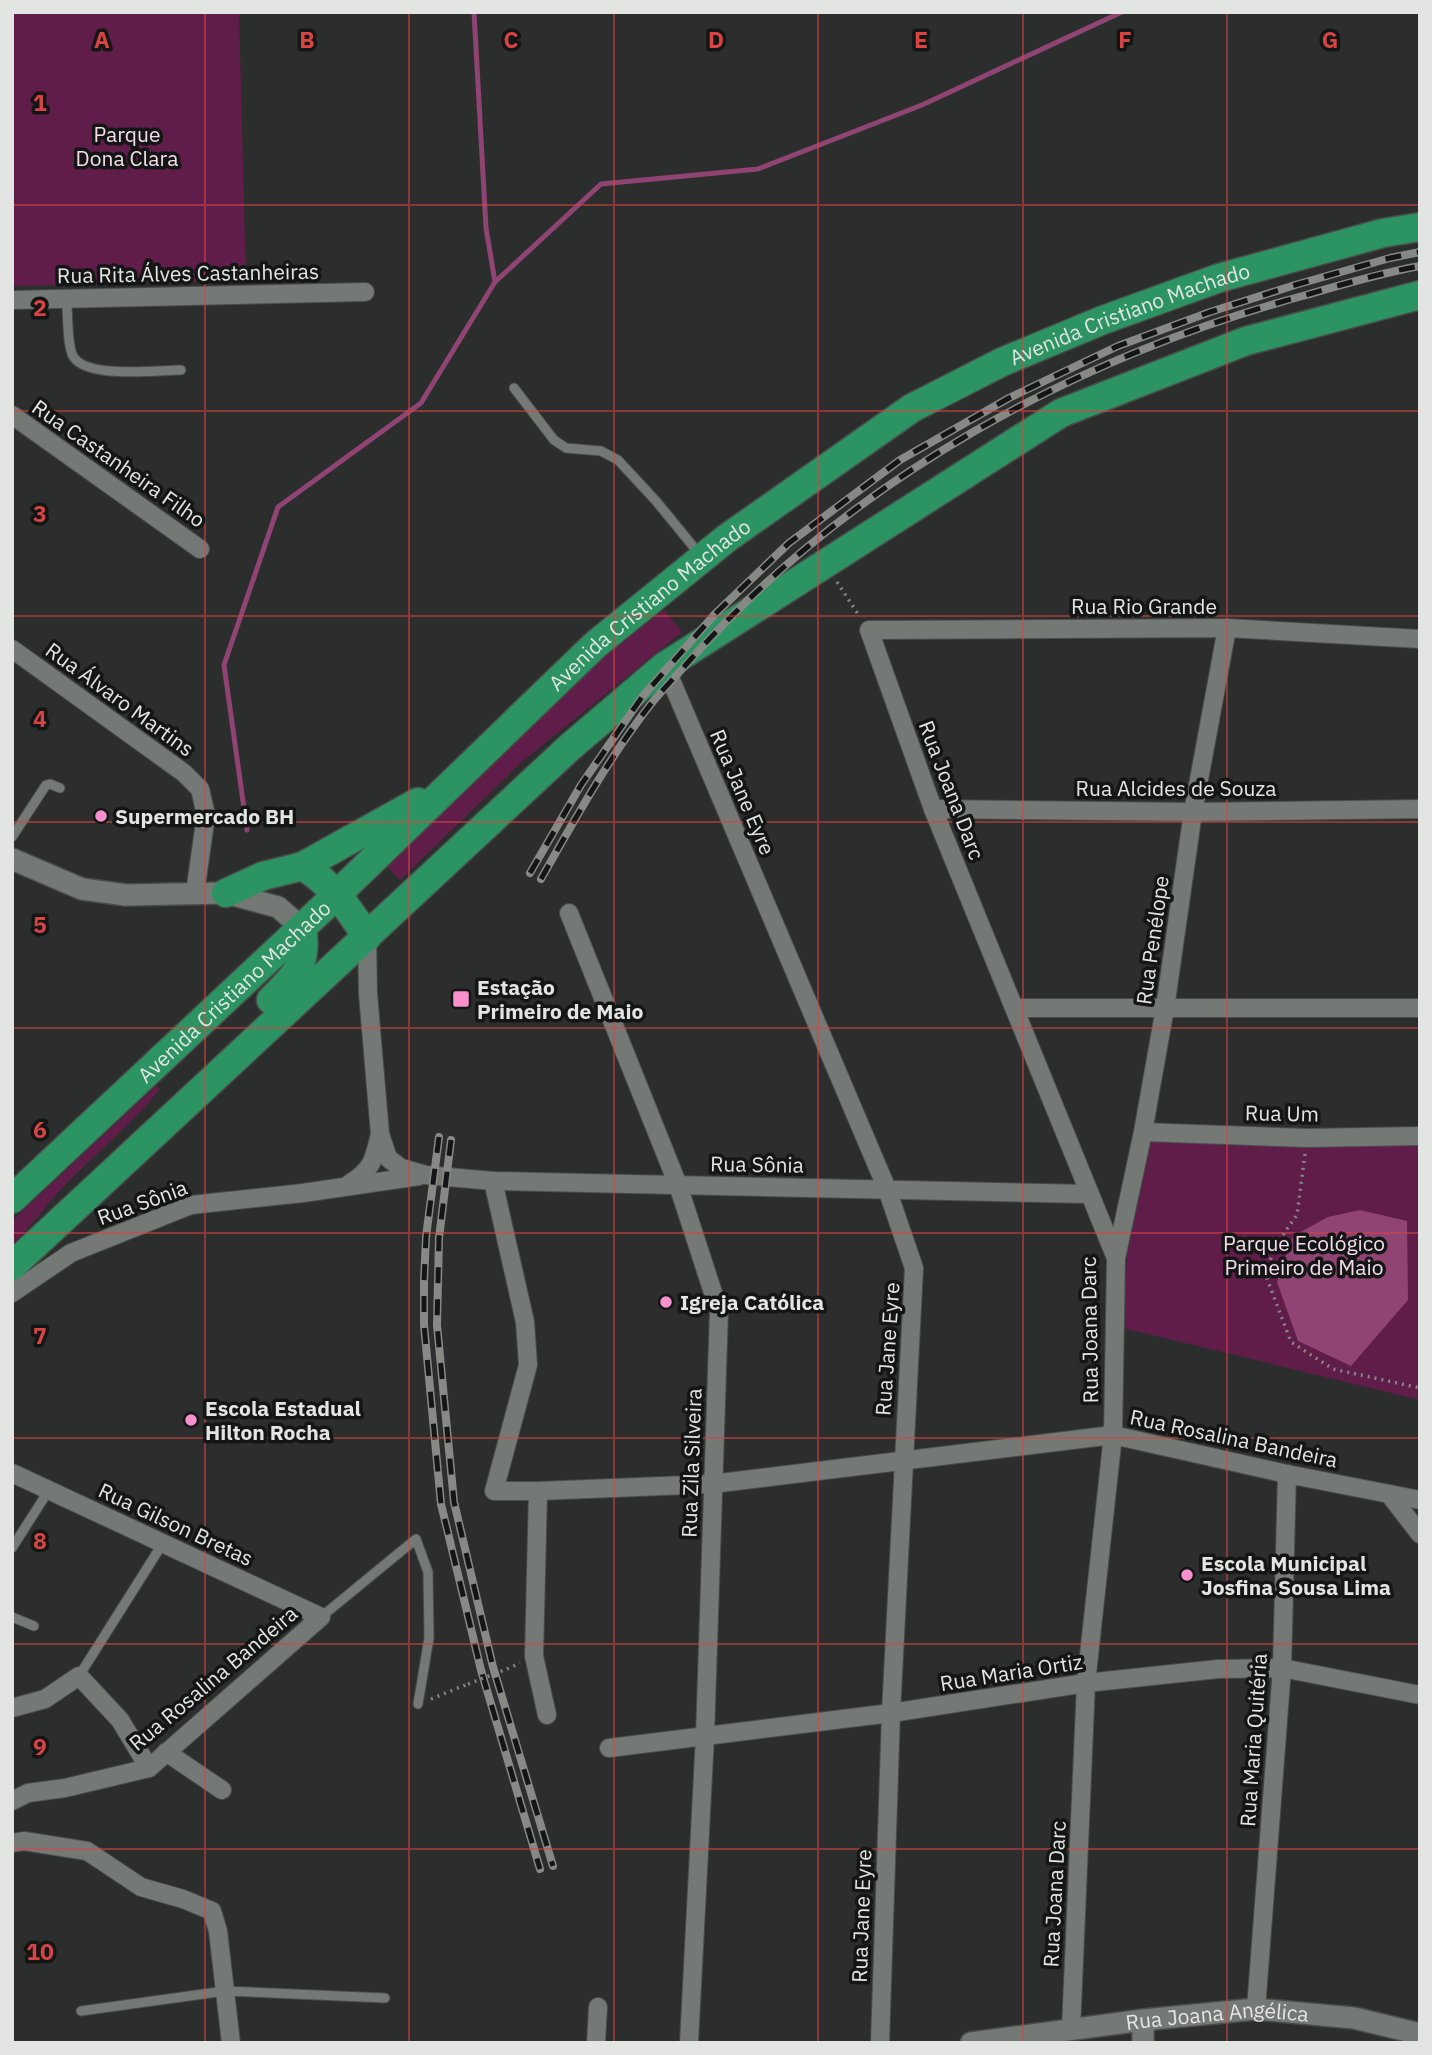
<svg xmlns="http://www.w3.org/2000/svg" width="1432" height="2055" viewBox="0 0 1432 2055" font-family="'IBM Plex Sans',sans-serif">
<rect width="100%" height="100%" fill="#2b2e2c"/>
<g fill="#601d49">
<polygon points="12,12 239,12 246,281 12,286"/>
<polygon points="664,610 682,632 523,761 400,880 386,865 597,662"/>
<path d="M156,1086L160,1089C131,1125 95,1154 63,1187C45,1206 31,1227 12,1245V1221Z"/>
<polygon points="1152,1137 1420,1143 1420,1400 1123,1328 1127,1255"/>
</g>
<polygon fill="#904473" points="1360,1210 1407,1221 1408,1300 1351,1366 1298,1341 1277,1282 1293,1236 1328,1217"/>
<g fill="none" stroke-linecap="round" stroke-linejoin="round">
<g stroke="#904473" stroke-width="5">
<polyline points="474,12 486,228 495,282"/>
<polyline points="247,830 224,665 278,507 421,403 495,282 601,184 758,169 922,105 1122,12"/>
</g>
<g stroke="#494d4a" stroke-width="11">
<g id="service">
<path d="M66,299C69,316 66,337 72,354C82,380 157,370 181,370"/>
<polyline points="514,388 554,440 566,448 601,451 618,460 656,501 701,556"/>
<polyline points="12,837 46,785 50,784 60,788"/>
<polyline points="12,1548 49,1490"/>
<polyline points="12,1617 34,1626"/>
<polyline points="321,1617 416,1539 428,1572 429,1638 418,1704"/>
<polyline points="79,1676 163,1543"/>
<polyline points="81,2011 225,1991 385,1998"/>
</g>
</g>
<g stroke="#494d4a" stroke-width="20">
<g id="minor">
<polyline points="12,300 365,292"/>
<polyline points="12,415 200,549"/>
<polyline points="12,649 184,773 200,789 206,815 195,893"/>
<polyline points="665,666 887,1189 914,1268 891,1713 880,2043"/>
<polyline points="933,809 1193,812 1420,809"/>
<polyline points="569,913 678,1185 719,1311 705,1736 689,2043"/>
<polyline points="367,937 368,994 380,1134 388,1158 401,1168 426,1175 493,1181 1088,1194"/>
<polyline points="1015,1008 1420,1008"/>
<polyline points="1143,1132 1307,1138 1420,1136"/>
<polyline points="493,1181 525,1322 528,1365 494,1491 538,1491 712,1484 1113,1435 1287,1474 1420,1500"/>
<path d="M349,1184C372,1170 374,1160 380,1134"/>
<polyline points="1116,1258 1143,1132 1165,1008 1193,812 1227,628"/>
<polyline points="12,1293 71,1253 191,1205 303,1193 419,1176"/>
<polyline points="12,1473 321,1617 149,1768 65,1788 28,1793 12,1801"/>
<polyline points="538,1491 534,1656 547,1715"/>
<polyline points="1389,1494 1420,1534"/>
<polyline points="12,1708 45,1699 79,1676 120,1720 149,1768"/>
<polyline points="609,1748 891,1713 1086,1683 1218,1669 1282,1668 1420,1695"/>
<polyline points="166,1752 222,1790"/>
<polyline points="12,1843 24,1841 87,1851 141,1887 183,1899 212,1911 218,1931 231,2043"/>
<polyline points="1256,2009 1282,1668 1287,1474"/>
<polyline points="1071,2029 1086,1683 1113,1435 1116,1258 933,809 869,630 1227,628 1420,639"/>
<polyline points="596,2043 598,2007"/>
</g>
</g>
<g stroke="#494d4a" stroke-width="24">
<g id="tertiary">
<polyline points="12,859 82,889 126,895 226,893 278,907 302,928"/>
<path id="s1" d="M971,2043L1143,2020L1256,2009L1354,2018L1420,2034"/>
<polyline points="1143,2043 1143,2020"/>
</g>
</g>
<g stroke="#494d4a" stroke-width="31">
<g id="trunk">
<path d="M303,866C334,886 347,907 367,937"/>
<polyline points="226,893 263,876 303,866 418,802"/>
<path d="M271,1000C296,976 308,964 302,928"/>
<path id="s2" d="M12,1199L326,905L595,645L727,538L912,408L1002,362L1103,320L1219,278L1383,233L1420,227"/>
<polyline points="12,1266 570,747 665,666 1061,413 1246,341 1420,295"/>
</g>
</g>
<g stroke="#848785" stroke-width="3.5" stroke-dasharray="2 5" stroke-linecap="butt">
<polyline points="837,582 860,617"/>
<polyline points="1305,1154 1297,1215 1274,1247 1266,1276 1291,1342 1333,1369 1420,1388"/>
<polyline points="507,1669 520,1663"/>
<polyline points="431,1699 468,1684"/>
</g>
<use href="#service" stroke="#757976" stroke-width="9"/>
<use href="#minor" stroke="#757976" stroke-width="18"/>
<use href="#tertiary" stroke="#757976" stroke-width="21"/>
<use href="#trunk" stroke="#2c9463" stroke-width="28"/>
<g stroke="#878987" stroke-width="8">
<g id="rail">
<polyline points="530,873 581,785 642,697 715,614 789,543 900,460 1009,398 1118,346 1210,312 1295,285 1390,258 1420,252"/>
<path d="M541,879C575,819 608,759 650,705C663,689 678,674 691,659C853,478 1073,358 1306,295C1344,284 1381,273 1420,266"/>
<polyline points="439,1137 426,1237 424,1282 424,1325 441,1504 481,1670 540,1869"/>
<polyline points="451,1140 439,1238 437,1325 454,1502 493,1667 553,1866"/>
</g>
</g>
<use href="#rail" stroke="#141615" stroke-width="5" stroke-dasharray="16" stroke-linecap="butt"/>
<polyline stroke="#848785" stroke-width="3.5" stroke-dasharray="2 5" stroke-linecap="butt" points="468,1684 507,1669"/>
</g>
<path fill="none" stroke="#d84444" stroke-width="2" stroke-opacity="0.55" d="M205,12V2043M409,12V2043M614,12V2043M818,12V2043M1023,12V2043M1227,12V2043M12,205H1420M12,411H1420M12,616H1420M12,822H1420M12,1028H1420M12,1233H1420M12,1438H1420M12,1644H1420M12,1849H1420"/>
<g fill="#f790cd" stroke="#141615" stroke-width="2.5">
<circle cx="101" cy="816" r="7"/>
<rect x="452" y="990" width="18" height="18" rx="3.5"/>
<circle cx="666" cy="1302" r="7"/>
<circle cx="191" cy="1420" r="7"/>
<circle cx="1187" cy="1575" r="7"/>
</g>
<g text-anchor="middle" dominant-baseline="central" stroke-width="7" stroke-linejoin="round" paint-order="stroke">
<g font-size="21" fill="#f4dde9" stroke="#141615">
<text x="127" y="134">Parque<tspan x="127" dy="24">Dona Clara</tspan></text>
<text x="1304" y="1243">Parque Ecológico<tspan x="1304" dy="24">Primeiro de Maio</tspan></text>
</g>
<g font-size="21" fill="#e3e5e3" stroke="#141615">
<text transform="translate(188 273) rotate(-1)">Rua Rita Álves Castanheiras</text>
<text stroke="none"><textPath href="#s2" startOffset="1438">Avenida Cristiano Machado</textPath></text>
<text transform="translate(119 463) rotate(35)">Rua Castanheira Filho</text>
<text stroke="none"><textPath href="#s2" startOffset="872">Avenida Cristiano Machado</textPath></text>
<text x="1144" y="606">Rua Rio Grande</text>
<text transform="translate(120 699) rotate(36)">Rua Álvaro Martins</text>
<text x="1176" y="788">Rua Alcides de Souza</text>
<text transform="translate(952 790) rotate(69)">Rua Joana Darc</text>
<text transform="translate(743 792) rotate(67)">Rua Jane Eyre</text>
<text transform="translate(1152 940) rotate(-82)">Rua Penélope</text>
<text stroke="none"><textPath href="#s2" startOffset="304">Avenida Cristiano Machado</textPath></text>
<text transform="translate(1282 1113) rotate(1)">Rua Um</text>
<text transform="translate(757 1164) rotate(1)">Rua Sônia</text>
<text transform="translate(142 1202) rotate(-20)">Rua Sônia</text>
<text transform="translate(1089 1330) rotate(-91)">Rua Joana Darc</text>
<text transform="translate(887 1349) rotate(-86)">Rua Jane Eyre</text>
<text transform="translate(1234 1438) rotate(12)">Rua Rosalina Bandeira</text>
<text transform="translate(691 1463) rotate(-88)">Rua Zila Silveira</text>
<text transform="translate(176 1524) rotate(25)">Rua Gilson Bretas</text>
<text transform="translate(1011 1672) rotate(-9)">Rua Maria Ortiz</text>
<text transform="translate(213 1678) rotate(-40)">Rua Rosalina Bandeira</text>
<text transform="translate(1253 1740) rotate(-86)">Rua Maria Quitéria</text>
<text transform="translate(1054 1894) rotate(-87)">Rua Joana Darc</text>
<text transform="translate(861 1916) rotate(-88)">Rua Jane Eyre</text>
<text stroke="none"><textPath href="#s1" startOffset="248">Rua Joana Angélica</textPath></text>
</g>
<g font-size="21" font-weight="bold" fill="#e3e5e3" stroke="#141615" text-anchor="start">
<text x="115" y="816">Supermercado BH</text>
<text x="477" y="987">Estação<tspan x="477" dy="24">Primeiro de Maio</tspan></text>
<text x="680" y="1302">Igreja Católica</text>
<text x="205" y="1408">Escola Estadual<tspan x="205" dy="24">Hilton Rocha</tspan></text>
<text x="1201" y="1563">Escola Municipal<tspan x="1201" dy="24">Josfina Sousa Lima</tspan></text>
</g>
</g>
<g font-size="23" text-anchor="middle" font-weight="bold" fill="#d84444" stroke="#141615" stroke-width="7" stroke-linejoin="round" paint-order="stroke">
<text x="102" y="48">A</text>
<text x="307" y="48">B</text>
<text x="511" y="48">C</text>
<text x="716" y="48">D</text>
<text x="921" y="48">E</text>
<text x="1125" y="48">F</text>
<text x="1330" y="48">G</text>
<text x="40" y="111">1</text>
<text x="40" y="316">2</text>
<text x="40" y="522">3</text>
<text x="40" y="727">4</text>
<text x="40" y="933">5</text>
<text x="40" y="1138">6</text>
<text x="40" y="1344">7</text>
<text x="40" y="1549">8</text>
<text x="40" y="1755">9</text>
<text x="40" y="1960">10</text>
</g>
<rect width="1432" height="2055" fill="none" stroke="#e3e5e3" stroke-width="28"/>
</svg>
